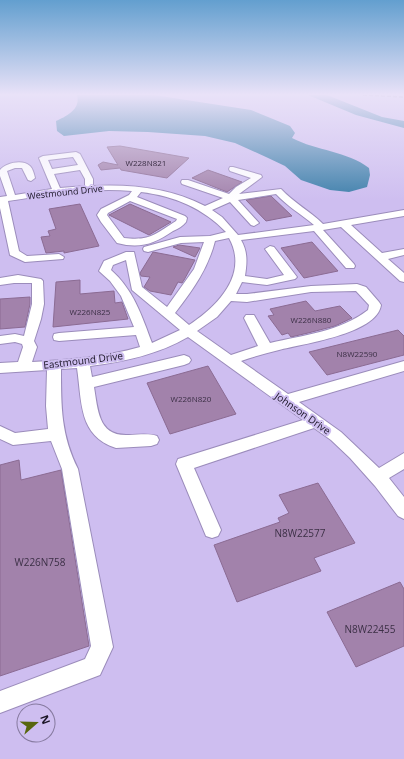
<svg xmlns="http://www.w3.org/2000/svg" width="404" height="759" viewBox="0 0 404 759" font-family="'Open Sans',sans-serif">
<rect width="100%" height="100%" fill="#cebef0"/>
<g fill="#3d7faa">
<path d="M77,95H154L251,110L290,126L295,133L292,138C317,151 347,151 369,168L370,175L367,187L349,192L330,190L301,180L285,166L266,157L235,143L205,136L148,132L109,131L64,136L57,131L56,121C67,116 81,109 77,95Z"/>
<polygon points="308,95 327,95 382,117 404,121 404,128 356,115"/>
</g>
<g fill="#a282ab" stroke="#8b6b93">
<polygon points="120,146 189,158 167,178 121,170 120,168 101,170 98,165 103,162 118,165 107,147"/>
<polygon points="208,170 242,182 227,192 192,178"/>
<polygon points="271,196 292,216 266,221 246,200"/>
<polygon points="80,204 99,246 64,253 64,251 46,253 41,237 50,236 48,231 56,229 49,209"/>
<polygon points="130,204 171,222 149,235 109,215"/>
<polygon points="312,242 338,271 304,278 281,248"/>
<polygon points="179,245 200,248 195,257 173,247"/>
<polygon points="153,252 195,260 184,280 182,283 178,282 171,295 150,291 144,287 150,277 141,276 140,273"/>
<polygon points="80,280 80,294 114,291 115,303 122,302 128,319 53,327 56,282"/>
<polygon points="30,297 30,304 25,327 0,329 0,299"/>
<polygon points="306,301 315,311 340,306 352,318 335,326 308,333 291,337 288,333 282,335 268,316 274,315 270,309"/>
<polygon points="398,330 404,336 404,355 327,375 309,352"/>
<polygon points="208,366 236,414 170,434 147,383"/>
<polygon points="19,460 21,480 61,470 89,646 0,676 0,465"/>
<polygon points="318,483 355,543 314,558 321,571 237,602 214,545 280,522 278,518 289,513 279,495"/>
<polygon points="400,582 404,589 404,646 356,667 327,612"/>
</g>
<g fill="none" stroke-linecap="round" stroke-linejoin="round">
<g stroke="#9b8cbb" stroke-width="2">
<path id="minor" d="M76,152L80,154L93,179V186C132,184 170,188 205,206L223,198L182,184L181,182L182,180H188L229,194L236,187L251,178L230,171L229,169L230,167H233L261,175L262,177L239,194L281,189C294,203 310,211 323,224L404,210V216L351,225L382,253L404,249V255L388,259L404,273V282L400,281L341,227L323,230L354,264L355,266L354,268H346L314,231L241,240C248,252 247,263 245,276L267,279L284,275L265,249L270,246L274,247L297,277L295,279L267,285L242,282L236,294H247L311,286L357,284L366,287L379,302L381,305C377,334 302,344 279,350C266,353 253,357 241,361L288,394L404,361V371L299,402L341,432L379,468L404,453V469L389,478L404,497V519L398,516L375,486L350,458L331,440L314,428L194,468L221,530L218,536L212,538L206,536L176,464L178,459L303,420L188,337C159,354 124,362 90,366L92,377L184,355L189,357L191,360L189,363L184,365L94,387C98,410 98,437 129,435C138,435 148,433 157,436L159,440L157,444L151,446L116,448C78,436 82,401 77,368L61,369C61,407 61,435 78,469L113,647L100,675L0,713V691L85,659L91,646L62,469L51,441L13,445L0,439V426L15,433L48,429L46,406L47,370L0,373V363L18,362L23,347L22,344L15,342L0,344V336L15,334L24,336L32,304V283H14L0,285V278L18,275L41,279L43,281L44,304L41,319L34,341L37,347L32,362C68,360 105,357 140,347L136,335L59,341L54,340L53,337L54,334L59,333L134,327L121,296L110,281L99,271L104,261L126,252H134L142,287L167,307L194,269L204,242L181,243L148,252L144,251L143,249L144,247L180,237L210,236L226,232C203,208 174,196 141,192L137,197L185,216L187,218L186,222C183,226 178,229 173,231C154,244 140,249 117,243L101,222L97,215L101,209L129,195L132,191C91,187 48,195 8,201L19,251L27,256L59,254L64,257L63,259L25,262L10,255L0,208V197L7,196L0,176V170C6,163 22,159 30,166C33,169 34,174 35,178L31,181L28,180L22,168H15L7,171L15,195L52,189L39,158L43,156ZM73,157L78,165L52,169L48,160ZM80,170L85,179V186L60,188L54,174ZM276,194C287,206 301,214 314,225L238,235L222,217L212,210L230,202L251,225L254,226L259,223L238,200ZM130,201L177,219L176,221C155,234 151,241 124,238L107,215L108,213ZM229,238C249,274 218,306 189,325L175,313C192,291 208,269 215,241ZM126,260L132,290L180,330L152,343C142,316 133,289 111,270L113,265ZM356,291L369,305L368,310C339,332 304,335 270,343L254,315H246L244,318L258,346L231,355L197,331L217,317L231,301L247,302L311,292Z"/>
</g>
<use href="#minor" fill="#fff" fill-rule="evenodd"/>
<polyline stroke="#332c41" stroke-width="1.5" stroke-dasharray="4 2" stroke-linecap="butt" points="363,95 404,97"/>
</g>
<linearGradient id="sky" x2="0" y2="1"><stop stop-color="#639fcf"/><stop offset="0.47" stop-color="#e9e2f8"/><stop offset="1" stop-color="#e9e2f8" stop-opacity="0"/></linearGradient>
<rect width="404" height="201" fill="url(#sky)"/>
<g text-anchor="middle" dominant-baseline="central" stroke-width="4" stroke-linejoin="round" paint-order="stroke">
<g font-size="8" fill="#3c3046">
<text x="146" y="162">W228N821</text>
<text x="90" y="311">W226N825</text>
<text x="311" y="319">W226N880</text>
<text x="357" y="353">N8W22590</text>
<text x="191" y="398">W226N820</text>
</g>
<g font-size="9" fill="#1a1425" stroke="#cebef0">
<text transform="translate(65 192) rotate(-6)">Westmound Drive</text>
</g>
<g font-size="10" fill="#1a1425" stroke="#cebef0">
<text transform="translate(83 360) rotate(-7)">Eastmound Drive</text>
<text transform="translate(303 413) rotate(35)">Johnson Drive</text>
</g>
<g font-size="10" fill="#3c3046">
<text x="300" y="533">N8W22577</text>
<text x="40" y="562">W226N758</text>
<text x="370" y="629">N8W22455</text>
</g>
</g>
<g transform="translate(36 723) rotate(70)"><circle r="19" fill="#cebef0" stroke="#867a9f"/>
<path d="M0-3L7 15L0 10L-7 15Z" fill="#58660d"/>
<text y="-6" font-size="11" font-weight="bold" text-anchor="middle" fill="#1a1425">N</text>
</g>
</svg>
